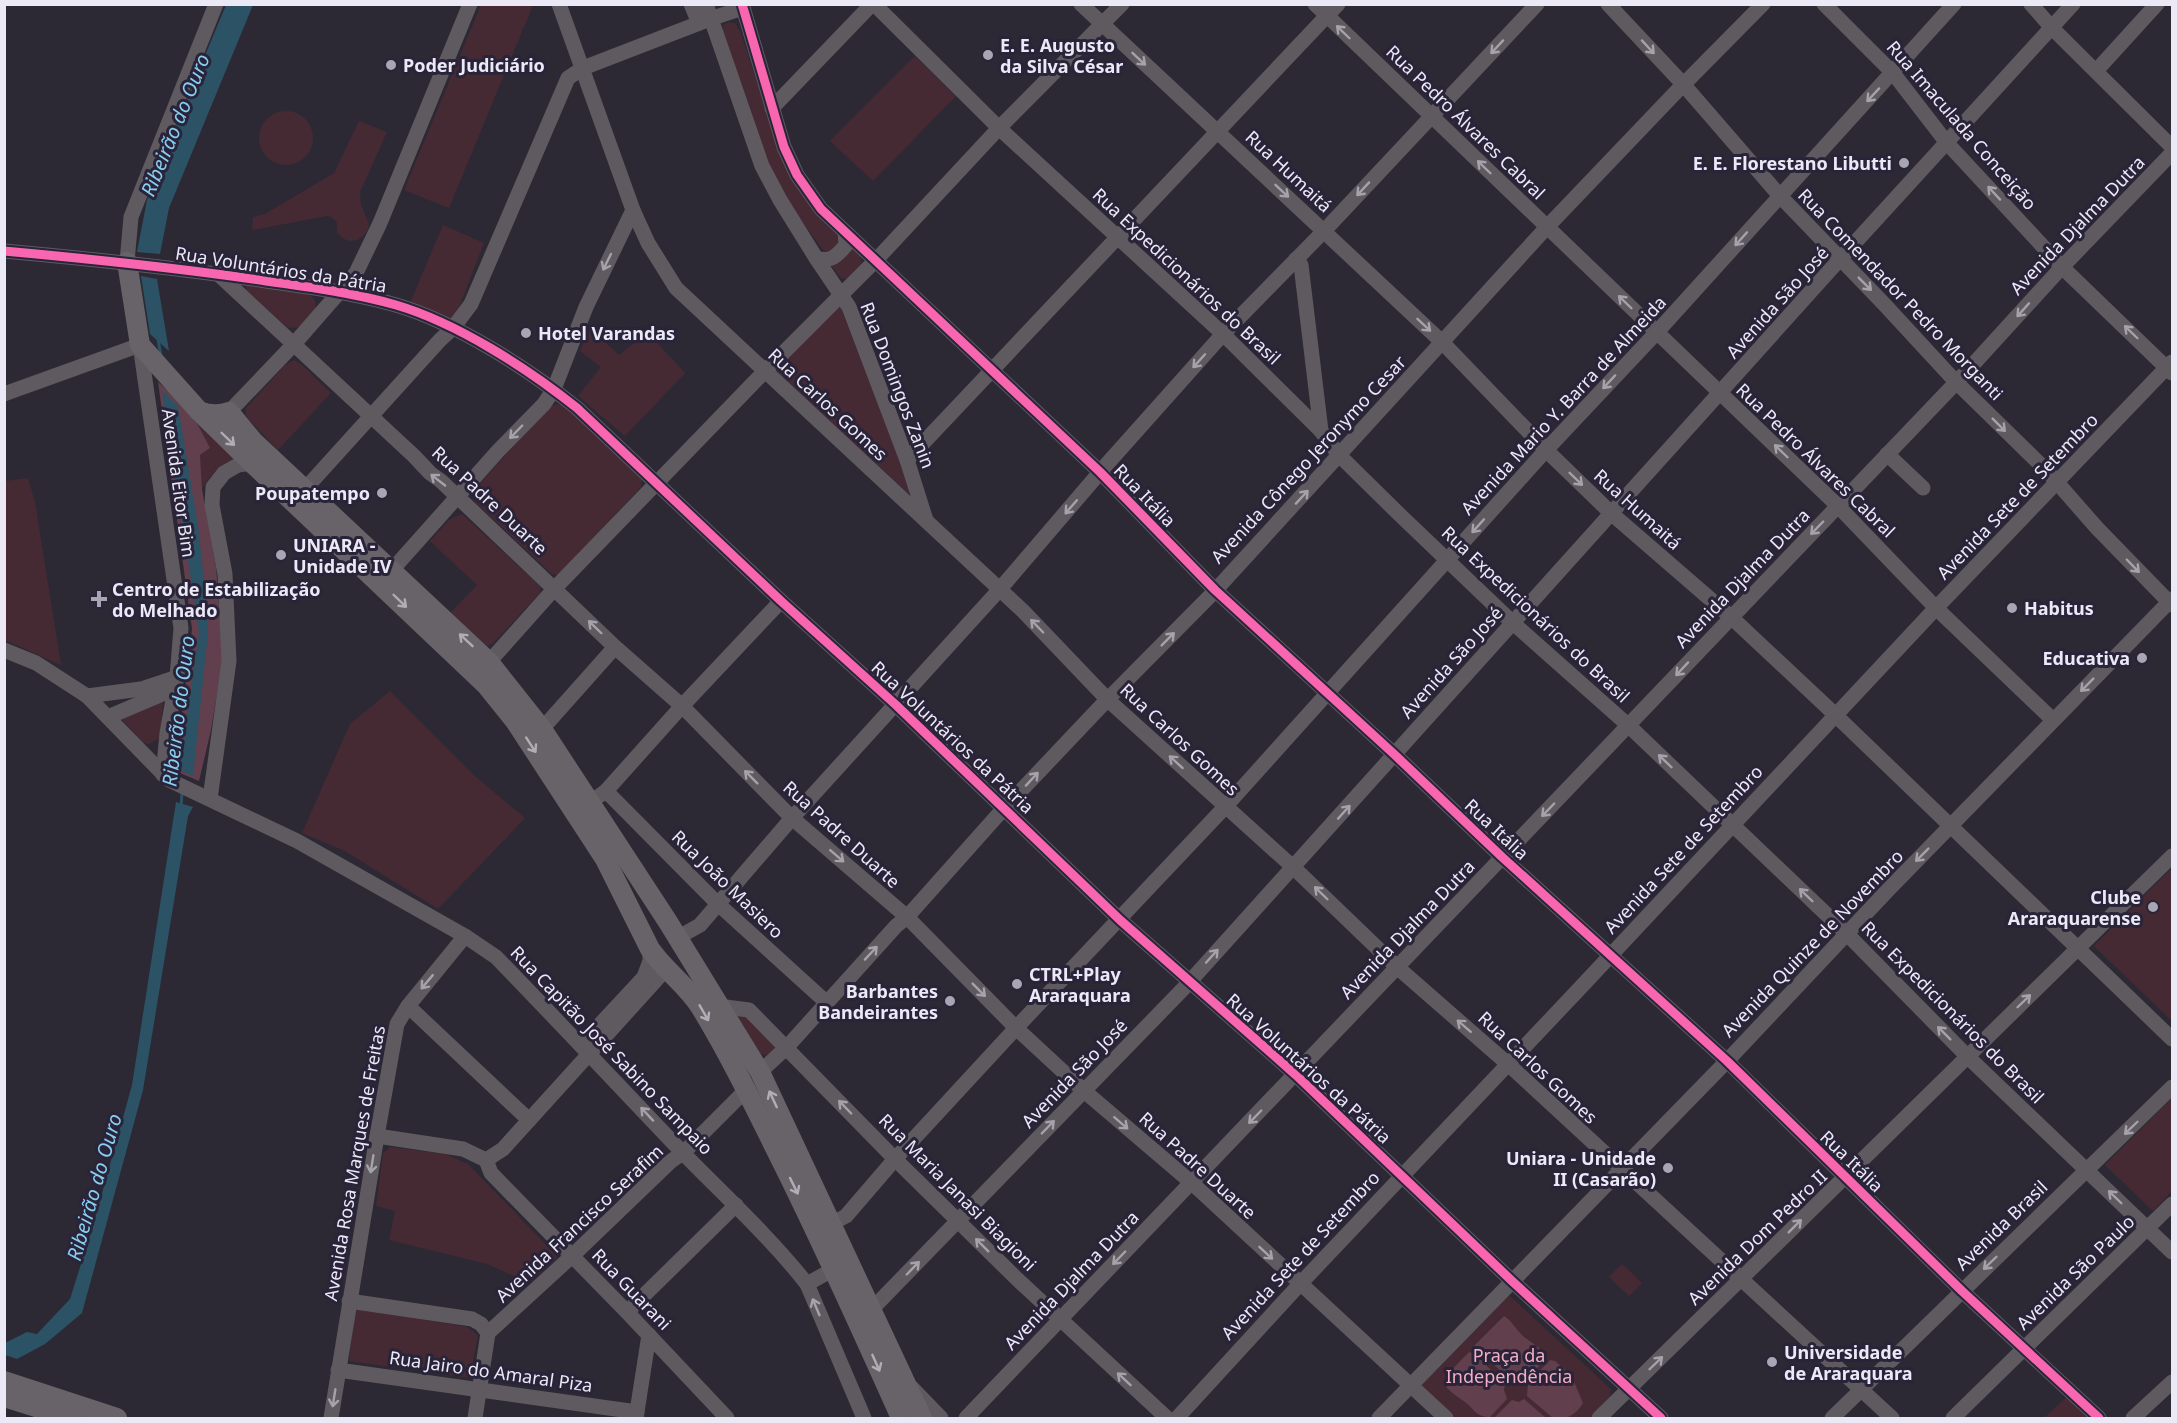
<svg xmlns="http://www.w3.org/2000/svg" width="2177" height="1423" viewBox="0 0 2177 1423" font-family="'Noto Sans',sans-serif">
<rect width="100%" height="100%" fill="#2c2934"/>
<g fill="#452a34">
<polygon points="481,5 533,5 449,208 404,190"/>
<polygon points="729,22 735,23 740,31 782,157 814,209 825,224 836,233 839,241 837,248 829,254 823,250 784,196 766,165 750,107 722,33 723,25"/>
<polygon points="915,56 956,96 873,181 830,141"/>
<circle cx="286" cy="138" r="27"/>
<path d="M359,121L387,132L360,192L361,205L369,224C366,242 347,247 337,232C338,224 337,218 327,216L252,230L253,217L265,214L334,173Z"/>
<polygon points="443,225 484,243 459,307 452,318 447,319 410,303"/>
<polygon points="852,247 860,255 862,263 848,278 842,279 831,265 842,261"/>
<path d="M245,284L306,293C314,296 316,301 316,309L300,327L288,328L247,291Z"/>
<polygon points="838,307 841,308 912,491 908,493 779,374 777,368"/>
<polygon points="590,328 619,355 648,333 685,373 625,436 578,396 601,367 580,351"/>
<polygon points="294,360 302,365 331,393 278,450 248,419 246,415 246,408 284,366"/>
<polygon points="556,404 565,406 642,479 641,487 561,572 557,575 552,574 476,503 473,497 474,490 548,408"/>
<path d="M197,423L236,458C219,464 211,475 202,489L200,455L210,448Z"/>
<polygon points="28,478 35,502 61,665 5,640 5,481"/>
<polygon points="462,514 541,587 540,593 493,643 487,646 450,613 477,585 430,541 450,519"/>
<polygon points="390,691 475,776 525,818 438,909 345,851 302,833 350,724"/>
<polygon points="163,701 160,738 149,744 143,743 122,719"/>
<polygon points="2172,868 2172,1021 2094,946"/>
<polygon points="737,1015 745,1015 778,1046 770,1055 760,1054"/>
<polygon points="2172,1098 2172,1191 2153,1211 2105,1165"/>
<polygon points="390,1147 445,1154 468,1164 556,1255 556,1259 530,1283 487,1264 389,1240 395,1211 376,1206 383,1153"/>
<polygon points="1622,1264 1642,1283 1629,1296 1609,1277"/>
<polygon points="1510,1296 1611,1389 1610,1396 1590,1418 1453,1418 1423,1391 1420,1382 1503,1298"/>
<polygon points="355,1308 467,1327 478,1335 470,1378 349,1361"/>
<polygon points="2071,1393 2076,1407 2088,1418 2044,1418"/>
</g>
<g fill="#623f4c">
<polygon points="158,382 178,400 197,423 210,448 200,455 202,489 216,567 223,658 211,730 199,781 175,771 192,629"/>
<path d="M1504,1316C1512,1321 1515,1328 1521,1334C1531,1344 1539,1344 1547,1358L1525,1380L1508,1378L1474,1346Z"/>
<path d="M1469,1352L1475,1354L1505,1384L1504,1390L1507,1399L1490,1417C1474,1417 1474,1407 1462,1400C1457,1396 1452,1393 1447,1388L1446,1376Z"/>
<path d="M1550,1360L1555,1361L1572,1376L1568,1379L1574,1382L1583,1403C1575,1416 1567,1419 1553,1418L1527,1396L1528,1383Z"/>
<polygon points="1524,1399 1546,1418 1494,1418 1512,1400 1519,1402"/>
</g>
<g fill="#2c5265">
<polygon points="226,5 253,5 169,208 160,254 137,252 147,200 154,178"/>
<polygon points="141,276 157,279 169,351 150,334"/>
<polygon points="162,390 178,406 198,526 207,608 208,634 193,776 180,770 199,632"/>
<polygon points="176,802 193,807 188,816 143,1090 82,1313 45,1344 17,1359 5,1355 5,1343 27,1332 37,1334 70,1299 93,1226 132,1085"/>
</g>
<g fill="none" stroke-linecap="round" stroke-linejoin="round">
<g stroke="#2c5265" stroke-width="3">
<polyline points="158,339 161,356"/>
<polyline points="181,807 182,793"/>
</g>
<g stroke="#5e5a5f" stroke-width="15">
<polyline points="559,4 633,210 648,243 676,288 1023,611 1108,700 1293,867 1397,967 1508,1064 1892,1418"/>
<polyline points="691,4 699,23"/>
<polyline points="706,4 762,166 780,200 816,258 849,307 907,460 926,520"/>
<polyline points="742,4 784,147 797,175 821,209 1100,472 1215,590 1395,755 1502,857 1727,1061 1962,1291 2099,1418"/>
<polyline points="874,4 999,128 1223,334 1321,431 1339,455 1400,515 1513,623 1629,726 1847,934 1968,1057 2172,1252"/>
<polyline points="1081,4 1442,342 1546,450 1612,514 1731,617 1827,707 2172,1039"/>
<polyline points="1315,4 1838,506 1936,608 2053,720"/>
<polyline points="1608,4 1683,84 1780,196 1884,304 1956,382 2047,471 2097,528 2172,605"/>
<polyline points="1824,4 1893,73 1947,143 2062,267 2172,373"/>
<polyline points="2031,4 2052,28 2172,147"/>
<polyline points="2096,71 2157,4"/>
<polyline points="772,108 872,4"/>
<path d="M4,251C92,259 179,268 266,281C310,287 354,293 396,305C457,323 527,368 577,408L781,601L896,705L1120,920L1296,1075L1512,1281L1661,1418"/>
<path d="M816,258C830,263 837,256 846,245L845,232"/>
<polyline points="1296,259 1301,265 1321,431"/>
<polyline points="127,262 131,217 216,4"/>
<polyline points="217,273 414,456 430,473 441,481 615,647 682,706 792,818 907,917 1016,1028 1083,1090 1192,1183 1446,1418"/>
<polyline points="4,394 140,345 181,628 177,677 167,733 163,775"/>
<polyline points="229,412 294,344 356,273 380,223 470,4"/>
<polyline points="1887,454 1923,488"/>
<polyline points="907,460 1338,4"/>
<polyline points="305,489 440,340 453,328 471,304 568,78 583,68 710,19 743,8"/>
<polyline points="392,570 498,451 544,404 554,389 586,307 633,210"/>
<path d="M4,650L36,663L87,696L169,780L297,841L465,936L496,957C558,1021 620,1087 682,1152C724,1195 769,1236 807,1284L864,1418"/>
<polyline points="489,662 555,588 765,371 876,260 999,128 1122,4"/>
<polyline points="87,696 141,689 177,677"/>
<polyline points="108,717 174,689"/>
<polyline points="542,729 615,647"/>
<polyline points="606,791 717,903 826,1002"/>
<polyline points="599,796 606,791 682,706 781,601"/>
<polyline points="210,799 229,661 225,574 212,505 213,487 224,473 238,465 252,463"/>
<polyline points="677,938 700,925 792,818 1000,589 1107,464 1223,334 1324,231 1537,4"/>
<polyline points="408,1006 529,1120"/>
<polyline points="718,1006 749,1010 895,1159 1017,1279 1167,1418"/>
<polyline points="581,1045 644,977 650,961 650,949"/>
<polyline points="760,1072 787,1047 896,926 907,917 997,816 1104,703 1212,594 1547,227 1676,92 1763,4"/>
<polyline points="377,1136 463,1149 486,1160"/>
<polyline points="486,1160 491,1173 627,1312 727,1418"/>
<polyline points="486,1160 503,1149 667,968"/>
<polyline points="831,1224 846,1216 895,1159 1016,1028 1225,807 1546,450 1657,332 1954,4"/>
<polyline points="807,1284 834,1269"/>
<polyline points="349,1301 472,1319 481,1324 488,1333"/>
<polyline points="872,1309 1184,988 1840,259 2073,4"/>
<polyline points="627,1312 736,1205"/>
<polyline points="488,1333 572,1256 671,1161 683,1153 746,1090"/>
<polyline points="338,1370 637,1412"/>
<polyline points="912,1388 941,1418"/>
<polyline points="331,1418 377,1136 397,1024 408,1006 465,936"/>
<polyline points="475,1418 488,1333"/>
<polyline points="636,1418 649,1335"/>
<polyline points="966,1418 1968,370 2062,267 2172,153"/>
<polyline points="1177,1418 1300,1284 1581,987 1936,608 2172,362"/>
<polyline points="1379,1418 1727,1061 1887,891 2172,599"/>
<polyline points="1599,1418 2172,856"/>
<polyline points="1832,1418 2172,1087"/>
<polyline points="1953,1418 2172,1204"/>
<polyline points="2133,1418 2172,1382"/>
</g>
<g stroke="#686369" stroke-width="20">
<path d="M127,262L140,345L199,411L252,463L486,685L515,721L605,859L650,949C665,971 687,985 701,1008C732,1059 757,1112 784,1166C825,1249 863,1333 901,1418"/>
<path d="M199,411C209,415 218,416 229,412L253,441L489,662L542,729L668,922L760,1072L922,1418"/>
<polyline points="4,1381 117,1418"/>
<polyline points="4,1397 71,1418"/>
</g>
<g stroke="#292439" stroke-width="13">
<g id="cycleway">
<polyline points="742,4 784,147 797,175 821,209 1100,472 1215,590 1395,755 1502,857 1727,1061 1962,1291 2099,1418"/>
<path d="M4,251C92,259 179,268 266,281C310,287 354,293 396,305C457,323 527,368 577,408L781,601L896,705L1120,920L1296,1075L1512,1281L1661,1418"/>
</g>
</g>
<use href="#cycleway" stroke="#f766af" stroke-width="9"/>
</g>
<defs><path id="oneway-shaft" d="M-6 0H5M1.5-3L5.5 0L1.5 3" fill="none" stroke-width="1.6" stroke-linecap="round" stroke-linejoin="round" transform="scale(1.5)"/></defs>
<g stroke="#a5a2ab">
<use href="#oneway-shaft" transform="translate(1343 32) rotate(-136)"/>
<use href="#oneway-shaft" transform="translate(1497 47) rotate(133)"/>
<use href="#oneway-shaft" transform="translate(1648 47) rotate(47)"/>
<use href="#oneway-shaft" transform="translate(1139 59) rotate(43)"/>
<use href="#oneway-shaft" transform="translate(1873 95) rotate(133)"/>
<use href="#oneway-shaft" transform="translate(1484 167) rotate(-136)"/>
<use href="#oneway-shaft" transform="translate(1363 189) rotate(133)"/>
<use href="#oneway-shaft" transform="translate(1282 191) rotate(43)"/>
<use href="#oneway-shaft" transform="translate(1994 193) rotate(-133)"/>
<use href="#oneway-shaft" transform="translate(1741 239) rotate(132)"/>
<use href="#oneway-shaft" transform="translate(607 262) rotate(116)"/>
<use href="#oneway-shaft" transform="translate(1865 284) rotate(45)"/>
<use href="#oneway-shaft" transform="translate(1625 302) rotate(-136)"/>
<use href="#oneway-shaft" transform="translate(2023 310) rotate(132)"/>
<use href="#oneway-shaft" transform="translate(1424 325) rotate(43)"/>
<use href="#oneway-shaft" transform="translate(2131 332) rotate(-136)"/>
<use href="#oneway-shaft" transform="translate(1199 361) rotate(132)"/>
<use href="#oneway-shaft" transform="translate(1609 382) rotate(133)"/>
<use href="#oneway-shaft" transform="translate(1999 425) rotate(45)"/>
<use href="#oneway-shaft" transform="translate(516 432) rotate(134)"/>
<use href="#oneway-shaft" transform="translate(1781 451) rotate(-136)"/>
<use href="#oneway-shaft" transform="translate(1576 479) rotate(44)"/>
<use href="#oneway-shaft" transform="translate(438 480) rotate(-142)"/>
<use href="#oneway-shaft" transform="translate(1302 497) rotate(-47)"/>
<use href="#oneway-shaft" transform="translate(1071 507) rotate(131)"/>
<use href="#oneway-shaft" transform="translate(1478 526) rotate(132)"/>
<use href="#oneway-shaft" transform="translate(1817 528) rotate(134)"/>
<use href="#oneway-shaft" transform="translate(2133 566) rotate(46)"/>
<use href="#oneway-shaft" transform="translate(1037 626) rotate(-134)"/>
<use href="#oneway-shaft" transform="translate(595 627) rotate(-136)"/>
<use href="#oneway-shaft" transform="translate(1168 639) rotate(-45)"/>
<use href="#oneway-shaft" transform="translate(1682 669) rotate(133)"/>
<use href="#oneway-shaft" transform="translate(2087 685) rotate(135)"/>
<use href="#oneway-shaft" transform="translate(1665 761) rotate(-136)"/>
<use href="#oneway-shaft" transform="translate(1176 762) rotate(-138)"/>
<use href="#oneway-shaft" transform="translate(751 777) rotate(-135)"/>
<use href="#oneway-shaft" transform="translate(1032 779) rotate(-47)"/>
<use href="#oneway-shaft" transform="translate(1548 810) rotate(134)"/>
<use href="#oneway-shaft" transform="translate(1344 812) rotate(-48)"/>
<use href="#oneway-shaft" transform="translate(1922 855) rotate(135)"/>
<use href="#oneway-shaft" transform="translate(837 856) rotate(41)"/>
<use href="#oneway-shaft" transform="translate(1321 893) rotate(-136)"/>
<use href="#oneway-shaft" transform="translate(1806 895) rotate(-136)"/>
<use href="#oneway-shaft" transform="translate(871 953) rotate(-47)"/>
<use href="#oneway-shaft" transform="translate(1212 956) rotate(-48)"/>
<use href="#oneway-shaft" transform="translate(427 982) rotate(130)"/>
<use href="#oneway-shaft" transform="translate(979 990) rotate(45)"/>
<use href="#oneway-shaft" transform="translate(2024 1001) rotate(-44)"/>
<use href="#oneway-shaft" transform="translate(1464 1026) rotate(-139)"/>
<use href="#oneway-shaft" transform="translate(1944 1033) rotate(-135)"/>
<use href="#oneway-shaft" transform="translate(845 1107) rotate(-134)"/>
<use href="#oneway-shaft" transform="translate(647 1114) rotate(-133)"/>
<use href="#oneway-shaft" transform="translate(1255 1117) rotate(134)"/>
<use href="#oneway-shaft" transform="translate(1121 1123) rotate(41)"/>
<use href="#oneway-shaft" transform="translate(1048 1127) rotate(-46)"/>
<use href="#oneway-shaft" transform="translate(2131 1128) rotate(136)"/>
<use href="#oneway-shaft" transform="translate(372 1164) rotate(99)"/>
<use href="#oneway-shaft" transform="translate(2115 1197) rotate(-136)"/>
<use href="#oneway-shaft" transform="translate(1795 1226) rotate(-45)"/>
<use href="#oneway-shaft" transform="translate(982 1245) rotate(-135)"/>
<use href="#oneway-shaft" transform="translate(1266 1253) rotate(43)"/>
<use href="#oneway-shaft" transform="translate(1119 1258) rotate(134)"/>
<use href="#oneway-shaft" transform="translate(1990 1263) rotate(136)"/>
<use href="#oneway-shaft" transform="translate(913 1268) rotate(-46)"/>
<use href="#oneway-shaft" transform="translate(816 1307) rotate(-113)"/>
<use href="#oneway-shaft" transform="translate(1656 1363) rotate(-44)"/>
<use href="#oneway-shaft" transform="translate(1124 1379) rotate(-137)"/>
<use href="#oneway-shaft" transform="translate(334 1398) rotate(99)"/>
</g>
<g stroke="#b1adb7">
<use href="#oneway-shaft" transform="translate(228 439) rotate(44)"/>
<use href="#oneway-shaft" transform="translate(400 601) rotate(44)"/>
<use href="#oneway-shaft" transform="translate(466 640) rotate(-137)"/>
<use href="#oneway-shaft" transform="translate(531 745) rotate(57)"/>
<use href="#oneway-shaft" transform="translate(704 1013) rotate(60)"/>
<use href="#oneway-shaft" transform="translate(773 1099) rotate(-115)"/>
<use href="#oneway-shaft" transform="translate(794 1186) rotate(64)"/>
<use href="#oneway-shaft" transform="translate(876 1363) rotate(66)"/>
</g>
<g fill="#a9a6b3" stroke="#292439" stroke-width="2">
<circle cx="988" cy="55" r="6"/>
<circle cx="391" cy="65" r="6"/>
<circle cx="1904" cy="163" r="6"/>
<circle cx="526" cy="333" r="6"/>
<circle cx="382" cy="493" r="6"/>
<circle cx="281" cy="555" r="6"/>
<path d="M96 590h6v6h6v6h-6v6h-6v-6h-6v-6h6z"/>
<circle cx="2012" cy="608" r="6"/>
<circle cx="2142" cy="658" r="6"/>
<circle cx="2153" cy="907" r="6"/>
<circle cx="1017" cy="984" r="6"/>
<circle cx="950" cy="1001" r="6"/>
<circle cx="1668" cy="1168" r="6"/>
<circle cx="1772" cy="1362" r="6"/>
</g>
<g text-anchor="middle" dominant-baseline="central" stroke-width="6" stroke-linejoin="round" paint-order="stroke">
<g font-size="18" font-weight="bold" fill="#ece9f7" stroke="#292439" text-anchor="start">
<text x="1000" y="45">E. E. Augusto<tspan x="1000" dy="21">da Silva César</tspan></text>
<text x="403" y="65">Poder Judiciário</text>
<text x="1892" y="163" text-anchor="end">E. E. Florestano Libutti</text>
<text x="538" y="333">Hotel Varandas</text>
<text x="370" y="493" text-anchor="end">Poupatempo</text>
<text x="293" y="545">UNIARA -<tspan x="293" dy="21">Unidade IV</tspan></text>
<text x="112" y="589">Centro de Estabilização<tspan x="112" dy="21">do Melhado</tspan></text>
<text x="2024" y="608">Habitus</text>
<text x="2130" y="658" text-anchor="end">Educativa</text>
<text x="2141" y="897" text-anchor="end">Clube<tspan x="2141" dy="21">Araraquarense</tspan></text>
<text x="1029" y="974">CTRL+Play<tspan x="1029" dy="21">Araraquara</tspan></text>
<text x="938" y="991" text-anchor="end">Barbantes<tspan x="938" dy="21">Bandeirantes</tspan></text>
<text x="1656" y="1158" text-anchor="end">Uniara - Unidade<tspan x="1656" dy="21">II (Casarão)</tspan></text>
<text x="1784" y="1352">Universidade<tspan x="1784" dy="21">de Araraquara</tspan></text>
</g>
<g font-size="18" fill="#ece9f7" stroke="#292439">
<text transform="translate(1466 122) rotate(44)">Rua Pedro Álvares Cabral</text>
<text transform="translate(1962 125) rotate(49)">Rua Imaculada Conceição</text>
<text transform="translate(1289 171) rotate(43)">Rua Humaitá</text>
<text transform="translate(2077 225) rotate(-46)">Avenida Djalma Dutra</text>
<text transform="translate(281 269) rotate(9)">Rua Voluntários da Pátria</text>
<text transform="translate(1187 276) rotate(43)">Rua Expedicionários do Brasil</text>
<text transform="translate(1901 294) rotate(46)">Rua Comendador Pedro Morganti</text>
<text transform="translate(1777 302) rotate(-48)">Avenida São José</text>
<text transform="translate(898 385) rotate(69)">Rua Domingos Zanin</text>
<text transform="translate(828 404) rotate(43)">Rua Carlos Gomes</text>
<text transform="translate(1563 405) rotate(-47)">Avenida Mario Y. Barra de Almeida</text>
<text transform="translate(1308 459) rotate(-47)">Avenida Cônego Jeronymo Cesar</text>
<text transform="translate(1816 460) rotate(44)">Rua Pedro Álvares Cabral</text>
<text transform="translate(179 483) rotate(82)">Avenida Eitor Bim</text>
<text transform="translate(1145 495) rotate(46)">Rua Itália</text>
<text transform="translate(2017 496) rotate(-46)">Avenida Sete de Setembro</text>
<text transform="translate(490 500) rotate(43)">Rua Padre Duarte</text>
<text transform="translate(1638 509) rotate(42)">Rua Humaitá</text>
<text transform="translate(1742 578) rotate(-46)">Avenida Djalma Dutra</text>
<text transform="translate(1536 614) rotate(43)">Rua Expedicionários do Brasil</text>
<text transform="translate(1451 662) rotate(-48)">Avenida São José</text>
<text transform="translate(953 737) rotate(43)">Rua Voluntários da Pátria</text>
<text transform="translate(1180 739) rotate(43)">Rua Carlos Gomes</text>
<text transform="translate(1497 829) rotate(43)">Rua Itália</text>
<text transform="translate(842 834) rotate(42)">Rua Padre Duarte</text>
<text transform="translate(1683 849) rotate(-47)">Avenida Sete de Setembro</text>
<text transform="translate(728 884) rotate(44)">Rua João Masiero</text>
<text transform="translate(1407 929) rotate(-46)">Avenida Djalma Dutra</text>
<text transform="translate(1812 943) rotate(-46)">Avenida Quinze de Novembro</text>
<text transform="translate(1953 1012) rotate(45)">Rua Expedicionários do Brasil</text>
<text transform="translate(612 1050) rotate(46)">Rua Capitão José Sabino Sampaio</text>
<text transform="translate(1538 1067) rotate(43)">Rua Carlos Gomes</text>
<text transform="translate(1309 1068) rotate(42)">Rua Voluntários da Pátria</text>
<text transform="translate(1074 1073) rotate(-46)">Avenida São José</text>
<text transform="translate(1852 1161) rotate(44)">Rua Itália</text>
<text transform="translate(354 1163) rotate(-80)">Avenida Rosa Marques de Freitas</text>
<text transform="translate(1198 1165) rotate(42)">Rua Padre Duarte</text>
<text transform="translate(958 1192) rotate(45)">Rua Maria Janasi Biagioni</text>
<text transform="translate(579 1223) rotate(-43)">Avenida Francisco Serafim</text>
<text transform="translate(2001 1225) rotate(-44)">Avenida Brasil</text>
<text transform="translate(1757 1237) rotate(-44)">Avenida Dom Pedro II</text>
<text transform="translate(1300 1255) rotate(-47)">Avenida Sete de Setembro</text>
<text transform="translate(2075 1272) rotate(-44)">Avenida São Paulo</text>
<text transform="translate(1071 1280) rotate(-46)">Avenida Djalma Dutra</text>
<text transform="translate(632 1289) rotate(46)">Rua Guarani</text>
<text transform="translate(491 1371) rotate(8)">Rua Jairo do Amaral Piza</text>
</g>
<g font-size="18" fill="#f5aec3" stroke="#292439">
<text x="1509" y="1355">Praça da<tspan x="1509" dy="21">Independência</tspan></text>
</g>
<g font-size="20" font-style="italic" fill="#87cef2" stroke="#292439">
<text transform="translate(175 125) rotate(-68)">Ribeirão do Ouro</text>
<text transform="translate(178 711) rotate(-83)">Ribeirão do Ouro</text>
<text transform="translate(94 1187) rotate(-74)">Ribeirão do Ouro</text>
</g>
</g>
<rect width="2177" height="1423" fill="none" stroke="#ece9f7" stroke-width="12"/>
</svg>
